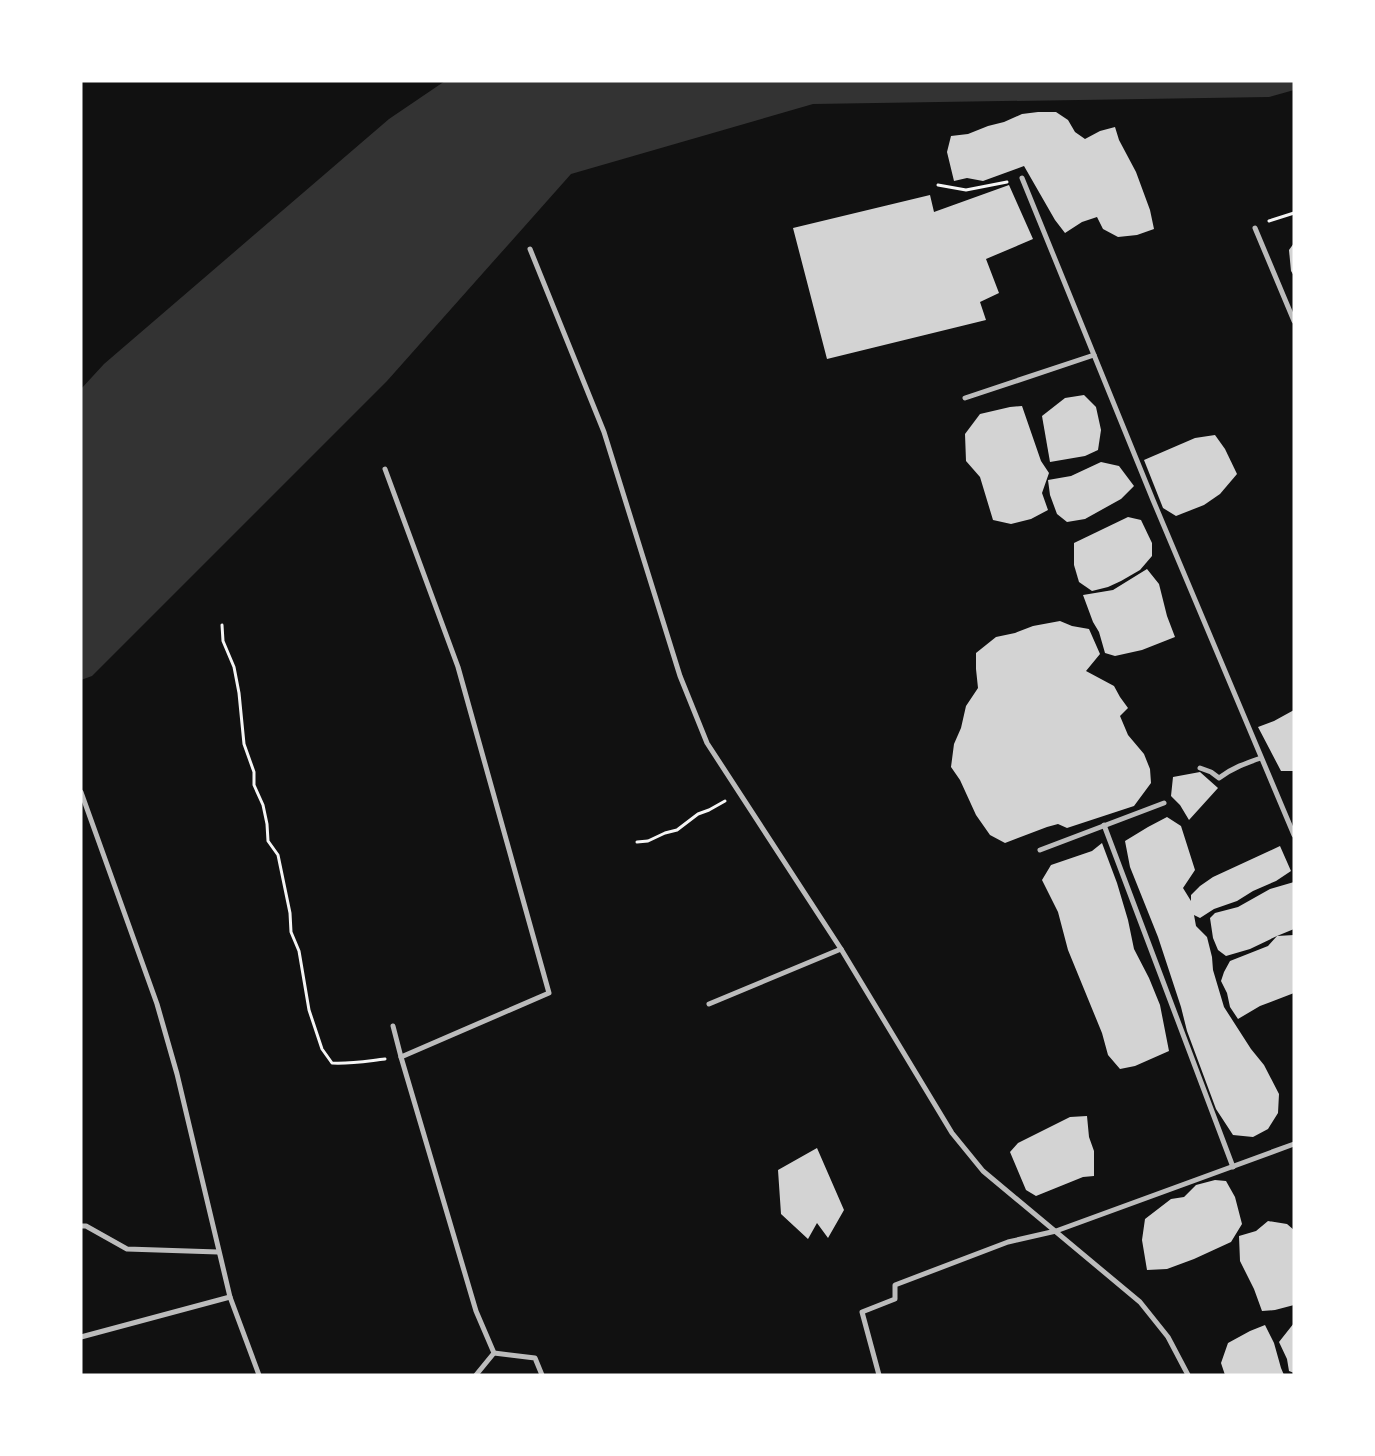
<svg xmlns="http://www.w3.org/2000/svg" width="1375" height="1456" viewBox="0 0 1375 1456" font-family="Karla,sans-serif">
<rect width="100%" height="100%" fill="#111"/>
<polygon fill="#333" points="445,81 1294,81 1294,90 1269,97 813,104 571,174 387,381 92,676 81,680 81,389 104,364 389,119"/>
<g fill="#d3d3d3">
<polygon points="1038,112 1056,112 1068,120 1075,132 1085,139 1100,131 1115,127 1119,140 1136,172 1150,210 1154,229 1137,235 1118,237 1103,229 1097,217 1082,222 1065,233 1055,220 1024,166 983,181 967,178 954,181 947,152 951,136 968,134 988,126 1004,122 1022,114"/>
<polygon points="1009,185 1033,239 986,259 999,293 980,302 986,320 827,359 793,228 930,195 934,212"/>
<polygon points="1294,243 1294,276 1291,271 1289,250"/>
<polygon points="1084,395 1096,407 1101,430 1098,450 1085,456 1050,462 1042,416 1065,398"/>
<polygon points="1022,406 1041,461 1049,473 1042,493 1048,510 1031,519 1011,524 993,520 980,477 966,461 965,434 980,414 1010,407"/>
<polygon points="1215,435 1225,449 1237,474 1220,494 1204,505 1176,516 1163,508 1144,460 1195,438"/>
<polygon points="1101,462 1119,466 1134,486 1121,499 1085,519 1067,522 1057,514 1050,495 1048,480 1071,476"/>
<polygon points="1128,517 1141,520 1152,543 1152,556 1140,570 1121,581 1108,587 1092,591 1079,582 1074,565 1074,543"/>
<polygon points="1147,569 1159,584 1167,616 1175,637 1142,650 1115,656 1105,653 1099,632 1093,622 1083,595 1113,590"/>
<polygon points="1060,621 1072,626 1089,629 1100,654 1086,671 1114,686 1120,697 1128,708 1120,716 1128,735 1144,754 1150,769 1151,783 1134,806 1067,828 1058,824 1047,827 1005,843 990,835 976,815 960,780 951,767 954,744 961,728 966,706 978,688 976,669 976,653 996,637 1015,633 1033,626"/>
<polygon points="1294,710 1294,771 1281,771 1258,727 1274,721"/>
<polygon points="1200,772 1218,788 1189,820 1180,805 1171,796 1173,777"/>
<polygon points="1167,817 1181,826 1195,870 1183,888 1191,901 1191,895 1200,886 1213,877 1280,846 1291,871 1276,881 1253,891 1237,901 1214,909 1200,918 1194,915 1196,926 1207,937 1212,957 1213,970 1224,1007 1251,1049 1264,1065 1279,1094 1278,1113 1268,1129 1253,1137 1233,1135 1216,1109 1187,1031 1181,1007 1158,937 1130,867 1125,841 1148,827"/>
<polygon points="1102,843 1117,883 1128,920 1134,949 1149,978 1160,1005 1169,1051 1135,1066 1120,1069 1108,1055 1102,1033 1068,950 1058,912 1042,880 1051,865 1092,851"/>
<polygon points="1294,882 1294,929 1277,936 1294,935 1294,993 1260,1006 1238,1019 1230,1007 1227,993 1221,981 1224,972 1230,961 1268,946 1277,936 1250,949 1226,956 1218,950 1213,938 1210,918 1215,913 1238,907 1270,889"/>
<polygon points="1087,1116 1089,1137 1094,1151 1094,1176 1083,1177 1036,1196 1026,1190 1010,1152 1018,1143 1070,1117"/>
<polygon points="817,1148 844,1210 828,1238 817,1223 808,1239 781,1214 778,1170"/>
<polygon points="1215,1180 1226,1181 1235,1197 1242,1224 1231,1242 1194,1259 1167,1269 1147,1270 1142,1240 1145,1219 1171,1199 1184,1197 1196,1185"/>
<polygon points="1268,1221 1287,1224 1294,1230 1294,1305 1275,1310 1262,1311 1254,1289 1240,1261 1239,1236 1256,1231"/>
<polygon points="1294,1323 1294,1373 1289,1371 1287,1359 1279,1342"/>
<polygon points="1265,1325 1274,1343 1281,1368 1284,1375 1225,1375 1221,1363 1228,1343 1250,1331"/>
</g>
<g fill="none" stroke-linecap="round" stroke-linejoin="round">
<g stroke="#f5f5f5" stroke-width="3">
<polyline points="938,185 966,190 1007,182"/>
<polyline points="1269,221 1294,213"/>
<path d="M222,625L223,641L234,667L239,693L244,744L254,772V785L263,805L267,824L268,841L278,855L290,913L291,932L299,951L309,1010L322,1049L332,1063C351,1064 367,1061 385,1059"/>
<polyline points="637,842 648,841 665,833 677,830 698,814 709,810 725,801"/>
</g>
<g stroke="#bcbcbc" stroke-width="5">
<polyline points="1022,178 1153,500 1294,835"/>
<polyline points="1255,228 1294,321"/>
<polyline points="530,249 604,432 680,676 707,743 841,949 952,1133 983,1171 1140,1302 1168,1337 1188,1375"/>
<polyline points="965,398 1094,355"/>
<polyline points="385,469 458,667 549,993 401,1057"/>
<path d="M1200,768L1211,772L1219,778C1232,768 1246,763 1261,758"/>
<polyline points="81,792 157,1004 177,1074 230,1297 259,1375"/>
<polyline points="1104,825 1233,1167"/>
<polyline points="1040,850 1164,803"/>
<polyline points="709,1004 841,949"/>
<polyline points="393,1026 401,1057 476,1311 494,1353 535,1358 542,1375"/>
<polyline points="81,1226 86,1226 127,1249 218,1252"/>
<polyline points="81,1337 230,1297"/>
<polyline points="476,1375 494,1353"/>
<polyline points="879,1375 862,1312 895,1299 895,1285 1008,1242 1056,1231 1294,1144"/>
</g>
</g>
<rect width="1375" height="1456" fill="none" stroke="#ffffff" stroke-width="165"/>
</svg>
